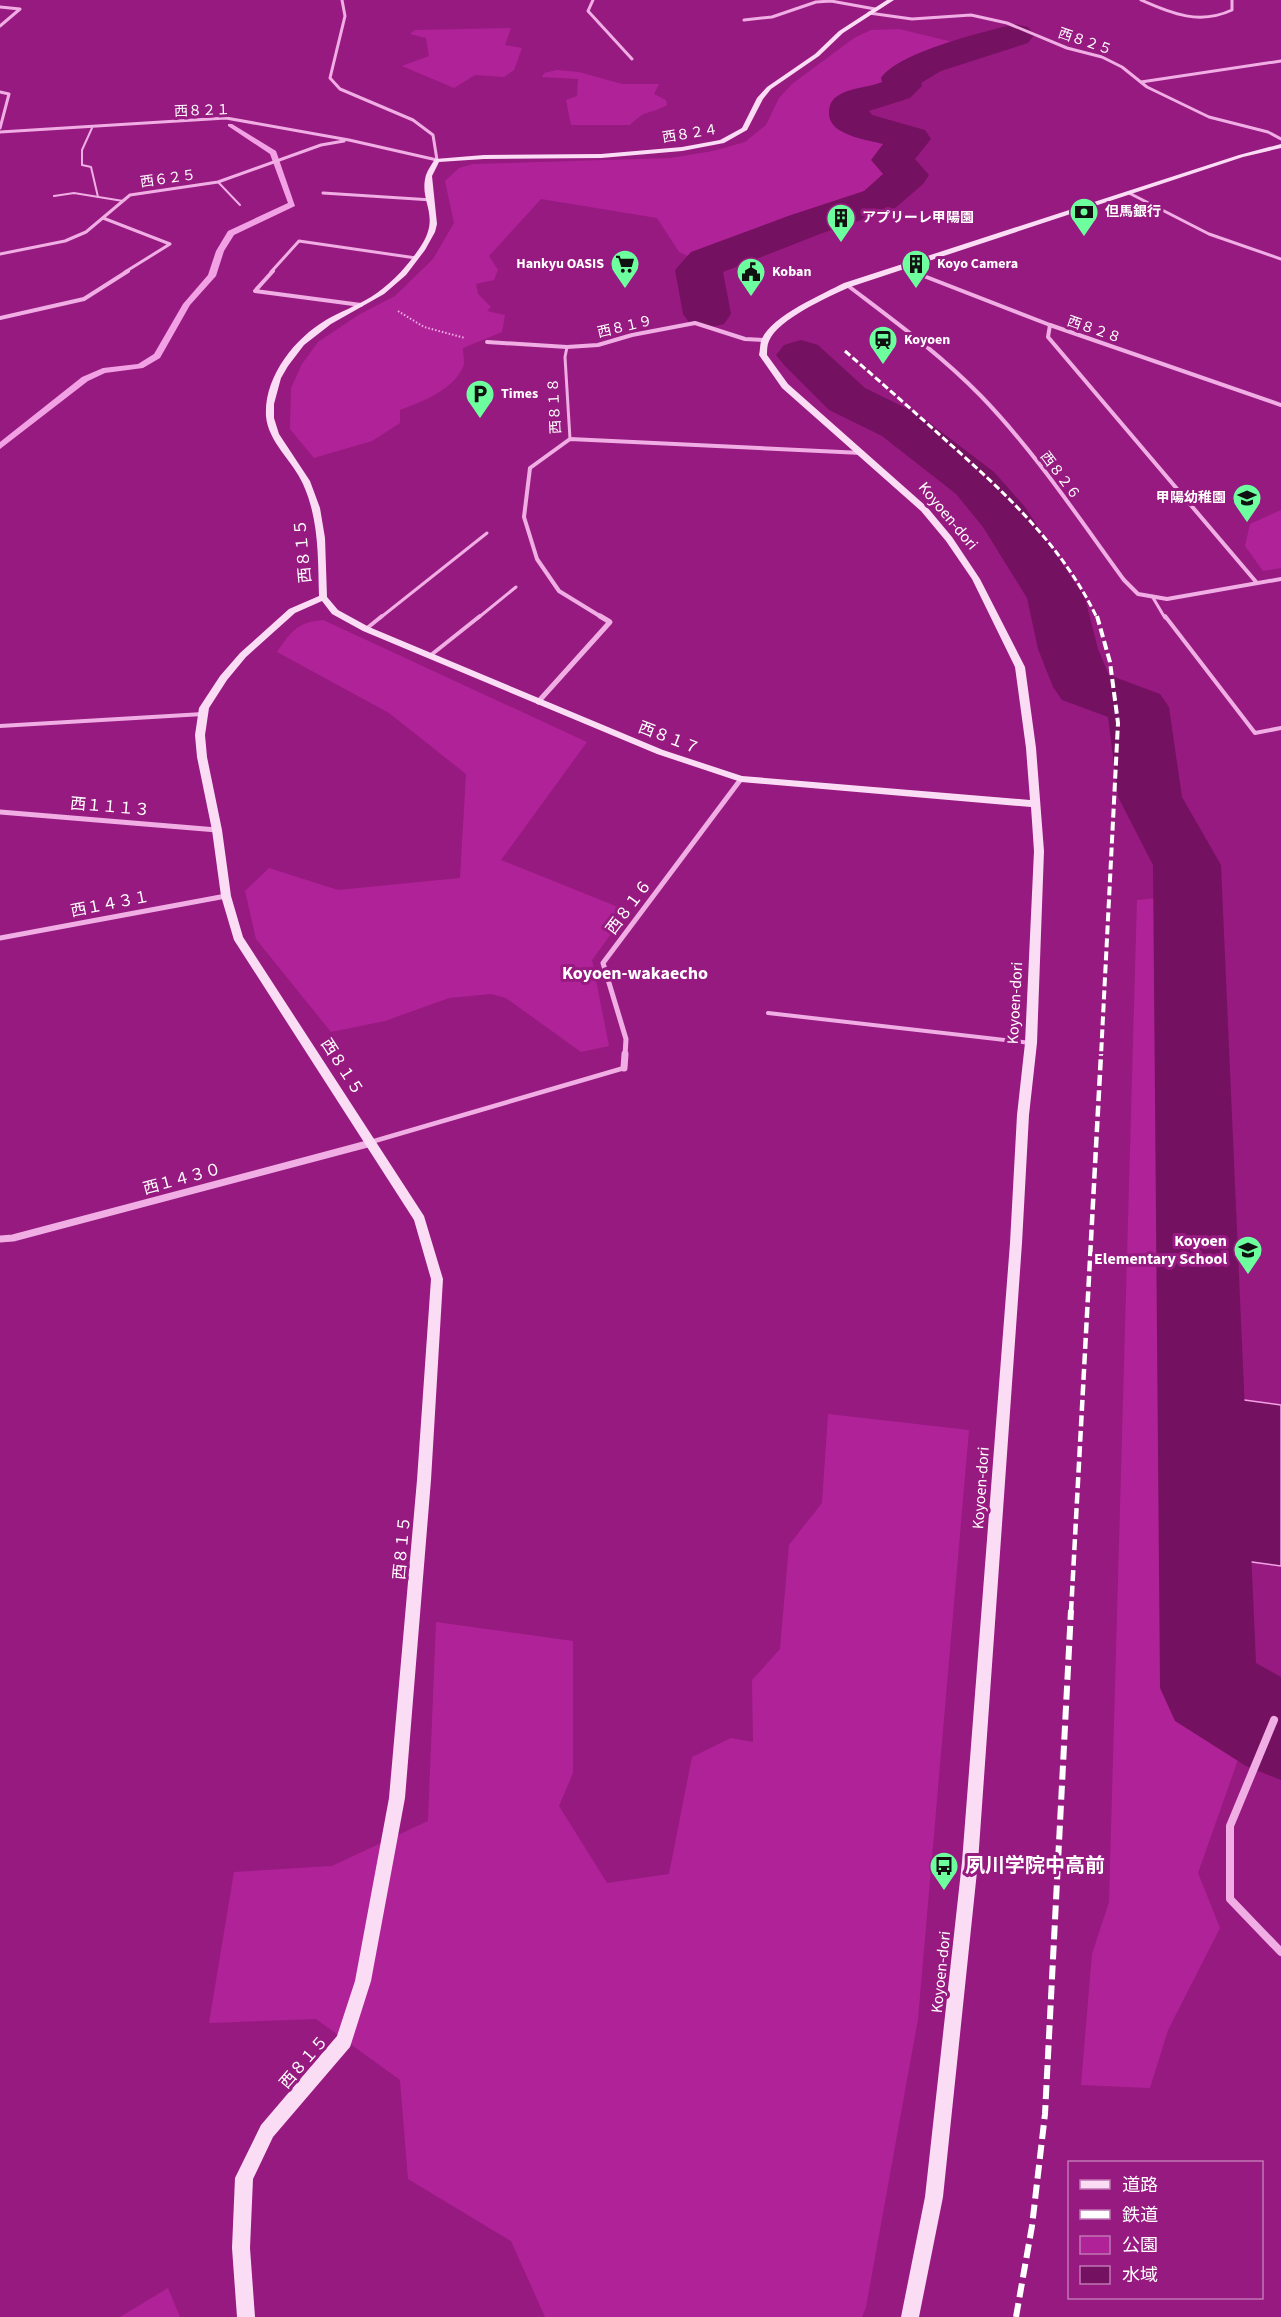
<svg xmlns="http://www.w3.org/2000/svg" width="1281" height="2317" viewBox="0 0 1281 2317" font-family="'Source Sans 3','Noto Sans JP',sans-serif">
<rect width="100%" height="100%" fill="#971a80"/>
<g fill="#b02398">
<polygon points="511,28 505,45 522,48 514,70 504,77 475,75 454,88 402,66 429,56 426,38 410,34 415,30"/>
<path d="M899,29L957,43L960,52L939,65L879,92L862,112L879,123L917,135L903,158L912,170L911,183L893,199L750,249L711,266L679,252L657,218L541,199L489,256L498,270L494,280L476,284L478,294L491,307L487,311L505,315L502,332L463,348C463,354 465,363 463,367C452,391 421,402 400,410V423L372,441L314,458L290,429L291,388L302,364L318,342L360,314L395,296L433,259L454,223L445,181L459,168L473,164L671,158L713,151L745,142L766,125L779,98L792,84L854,38L871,30Z"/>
<path d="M557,70L579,72L622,84H659L654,94L666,100L667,105C649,115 647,108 630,125H571L566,100L577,96L578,79L542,77L544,73Z"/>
<polygon points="1281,510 1281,568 1263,571 1245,546 1250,524"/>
<path d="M323,620L587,742L501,860L628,911L592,960L609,1046L581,1052L506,998L491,994L449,998L385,1021L331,1032L256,939L245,891L269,868L338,890L460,878L466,774L389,713L277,652C291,632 297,622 323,620Z"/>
<polygon points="1159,840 1198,849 1210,861 1216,1678 1259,1700 1198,1873 1220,1928 1168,2030 1150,2088 1081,2085 1092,1954 1109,1902 1137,900 1170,897 1172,869 1146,846"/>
<polygon points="828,1414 969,1430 918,2019 866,2307 862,2317 545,2317 511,2241 408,2179 400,2080 316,2019 209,2023 234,1872 332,1866 428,1821 436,1622 573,1641 573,1773 559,1806 607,1883 669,1874 692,1757 731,1738 753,1742 752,1680 780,1649 789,1545 822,1503"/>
<polygon points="168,2288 180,2317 120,2317"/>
</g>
<polygon fill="#751161" stroke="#f2a1e5" stroke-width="1.5" points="1237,1399 1281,1405 1281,1566 1245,1561"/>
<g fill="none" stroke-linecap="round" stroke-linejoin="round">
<polygon fill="#f2a1e5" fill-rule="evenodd" points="228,124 232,124 276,151 295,206 234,235 224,251 216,276 190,305 160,358 143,368 105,373 88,381 0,449 0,442 82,377 103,368 138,364 154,354 183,304 208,275 216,251 228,231 288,203 270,154 228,126"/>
<g fill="#751161" fill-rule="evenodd">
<path d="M1015,24L1028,27L1034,35L1028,43L941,71L921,83L922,86L910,98L869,111L872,115L925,130L931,139L915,159L929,175L923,184L894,209L820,234L723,272L731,314L724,324L707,328L690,324L683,314L675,270L691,252L788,216L864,191L883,174L871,160L883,144C867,140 828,135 829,113C829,106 831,101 836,97C849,87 868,88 882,82L881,78C899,52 983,32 1015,24Z"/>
<polygon points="801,340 818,345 865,388 918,414 994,472 1025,507 1085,598 1098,649 1109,675 1160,694 1169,707 1182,797 1221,865 1256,1663 1281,1677 1281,1780 1246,1766 1175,1721 1160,1688 1153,865 1118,797 1108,717 1062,700 1053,687 1038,649 1027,598 983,527 956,494 882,436 829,410 784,365 776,355 784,345"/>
</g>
<polyline stroke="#f0aee5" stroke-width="2" stroke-dasharray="1.5 2" stroke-linecap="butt" points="398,311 424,327 465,338"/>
<g stroke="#f0aee5" stroke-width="2">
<polyline points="92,128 82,150 82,165 91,167 98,197"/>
<polyline points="218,182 240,205"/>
<polyline points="54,196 74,193 123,201"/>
</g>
<g stroke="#f0aee5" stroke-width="3">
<polyline points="567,347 565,357 570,439"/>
<polyline points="1152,596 1165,618"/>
<polyline points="380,618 487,533"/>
<polyline points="478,618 516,587"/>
</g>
<g stroke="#f0aee5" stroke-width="4">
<polyline points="1165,616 1255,733 1281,728"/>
<polyline points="366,629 382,616"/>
<polyline points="431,655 480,616"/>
<polyline points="0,726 203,714"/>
<polyline points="768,1013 1031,1043"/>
</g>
<polyline stroke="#f0aee5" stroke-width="4.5" points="371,1142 624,1068"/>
<g stroke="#f0aee5" stroke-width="3">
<polyline points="593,0 588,11 632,59"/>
<path d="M1141,0C1172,14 1200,25 1232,10V0"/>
<polyline points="0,7 20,9 0,26"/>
<polyline points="869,13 912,19 971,15 1007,23 1067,48 1102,57 1122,67 1147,87 1209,117 1268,132 1281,139"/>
<polyline points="744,20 772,17 816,2 831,1 875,9"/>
<polyline points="1141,82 1281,61"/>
<polyline points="0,92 9,94 0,128"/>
<polyline points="0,132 226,118 349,140 437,160 433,135 413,120 340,89 330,78 345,16 342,0"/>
<polyline points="323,193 432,200"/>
<polyline points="1129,193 1209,234 1281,259"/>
<polyline points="103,218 170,244 125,272"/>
<polyline points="0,254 65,241 86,232 130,195 218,182 321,145 344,141"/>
<polyline points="903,268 915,272"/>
<polyline points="271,272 299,241 416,258"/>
</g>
<g stroke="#f0aee5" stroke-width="4">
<polyline points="273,271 255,291 361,305"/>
<polyline points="911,271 1050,325 1281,405"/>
<path d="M847,285C893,320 940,354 981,396C1035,452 1078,517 1124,580L1138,594L1167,599L1281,579"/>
<polyline points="0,318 84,299 128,271"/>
<polyline points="1050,325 1048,337 1257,583"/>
<polyline points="487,342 567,347 598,345 632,335 695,323 745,339 765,340"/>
<polyline points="603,618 559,591 537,559 524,517 530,468 570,439 862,453"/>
</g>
<g stroke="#f0aee5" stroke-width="5">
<polyline points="538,702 610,622 600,616"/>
<polyline points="0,812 217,830"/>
<polyline points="0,938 226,896"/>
<polyline points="625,1056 626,1039 603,963 741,779"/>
</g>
<g stroke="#f0aee5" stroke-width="7">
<polyline points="624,1068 625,1054"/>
<polyline points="0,1239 13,1238 371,1143"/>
</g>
<polyline stroke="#f0aee5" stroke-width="8" points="1274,1720 1230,1826 1230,1899 1281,1952"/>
<path fill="#fbdcf5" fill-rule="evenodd" d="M887,0H894L843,33L819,56L771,89L763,99L747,130L724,143L682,151L601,158L484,159L439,162L432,176L437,224L435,232L425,250L406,275L384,294L331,324L304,345L288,366L281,378L274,404V418L279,434L310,481L320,508L325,538L327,597L338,610L369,627L663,750L742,776L1030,800L1026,748L1015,667L972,579L946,541L921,511L782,388L759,355C760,351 760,345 761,341C769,317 823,294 844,283L1239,155L1281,144V148L1243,157L850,287C828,297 778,319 769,341C767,345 767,351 767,355L788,384L927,507L952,537L980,579L1025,667L1036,748L1044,851L1037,1043L1029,1115L1022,1243L978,1862L943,2197L919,2317H901L925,2197L962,1862L1010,1243L1017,1115L1025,1043L1034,851L1031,807L741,782L657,754L363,631L332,614L322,601L295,613L246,657L227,680L209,708L205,735L207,757L222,830L231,896L243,937L424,1216L443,1279L431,1480L405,1798L371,1981L352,2041L350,2047L273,2137L253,2179L250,2248L255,2317H237L232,2248L235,2178L261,2125L337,2036L355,1981L389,1798L417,1480L431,1279L414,1220L234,940L221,896L212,830L197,757L195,735L199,708L220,676L240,653L289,609L319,596C318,558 319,519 303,484C293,461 268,442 266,416C264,377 294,339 326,320C340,312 356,306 371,297C390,285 406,268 419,249C443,215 418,203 426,175C428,169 432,164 435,159L484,155L601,154L682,147L720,140L742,128L757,98L767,87L815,54L839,31Z"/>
<path stroke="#fff" stroke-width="3" stroke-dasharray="7 3" stroke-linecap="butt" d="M845,351C877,379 909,407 941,436C1001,489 1062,544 1097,618"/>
<polyline stroke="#fff" stroke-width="4" stroke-dasharray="9 4" stroke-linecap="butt" points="1097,616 1110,662 1118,723 1101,1056"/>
<polyline stroke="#fff" stroke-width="4.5" stroke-dasharray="11 4.5" stroke-linecap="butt" points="1071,1612 1101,1054"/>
<polyline stroke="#fff" stroke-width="6" stroke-dasharray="14 6" stroke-linecap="butt" points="1016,2317 1032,2226 1045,2114 1071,1610"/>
</g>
<defs>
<g id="bank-pin" transform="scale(1.5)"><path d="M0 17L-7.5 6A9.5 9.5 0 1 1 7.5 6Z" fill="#6dff9e" stroke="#971a80"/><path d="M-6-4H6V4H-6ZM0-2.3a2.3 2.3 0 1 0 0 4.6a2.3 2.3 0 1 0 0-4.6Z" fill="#111"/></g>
<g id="building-pin" transform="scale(1.5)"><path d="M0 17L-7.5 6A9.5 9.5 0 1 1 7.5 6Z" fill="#6dff9e" stroke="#971a80"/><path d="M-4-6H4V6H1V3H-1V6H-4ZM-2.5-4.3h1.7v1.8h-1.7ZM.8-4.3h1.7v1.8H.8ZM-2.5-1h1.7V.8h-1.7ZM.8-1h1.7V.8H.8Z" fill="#111"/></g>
<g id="supermarket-pin" transform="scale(1.5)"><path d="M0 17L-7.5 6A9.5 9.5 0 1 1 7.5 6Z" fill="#6dff9e" stroke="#971a80"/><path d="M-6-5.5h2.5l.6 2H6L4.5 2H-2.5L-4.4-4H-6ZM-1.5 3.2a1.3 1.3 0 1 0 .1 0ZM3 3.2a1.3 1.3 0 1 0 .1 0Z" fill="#111"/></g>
<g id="civic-pin" transform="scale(1.5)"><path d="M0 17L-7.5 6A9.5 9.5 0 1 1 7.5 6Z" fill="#6dff9e" stroke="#971a80"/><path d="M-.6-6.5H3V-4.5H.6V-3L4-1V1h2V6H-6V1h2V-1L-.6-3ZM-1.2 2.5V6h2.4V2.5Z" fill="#111"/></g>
<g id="station-pin" transform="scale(1.5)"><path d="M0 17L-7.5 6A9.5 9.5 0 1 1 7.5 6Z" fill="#6dff9e" stroke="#971a80"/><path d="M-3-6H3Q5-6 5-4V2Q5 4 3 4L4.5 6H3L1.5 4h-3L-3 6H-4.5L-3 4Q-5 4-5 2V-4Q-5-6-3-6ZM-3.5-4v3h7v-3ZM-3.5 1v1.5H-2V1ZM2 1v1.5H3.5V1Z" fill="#111"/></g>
<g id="parking-pin" transform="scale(1.5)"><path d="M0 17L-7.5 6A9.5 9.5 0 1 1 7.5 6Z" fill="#6dff9e" stroke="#971a80"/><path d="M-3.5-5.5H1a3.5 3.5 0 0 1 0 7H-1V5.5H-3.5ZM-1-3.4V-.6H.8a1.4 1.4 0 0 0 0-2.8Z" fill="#111"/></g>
<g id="school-pin" transform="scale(1.5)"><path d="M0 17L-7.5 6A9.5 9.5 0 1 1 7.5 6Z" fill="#6dff9e" stroke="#971a80"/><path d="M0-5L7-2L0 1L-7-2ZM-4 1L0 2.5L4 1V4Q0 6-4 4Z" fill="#111"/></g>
<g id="bus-pin" transform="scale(1.5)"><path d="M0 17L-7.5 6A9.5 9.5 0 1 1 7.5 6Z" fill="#6dff9e" stroke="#971a80"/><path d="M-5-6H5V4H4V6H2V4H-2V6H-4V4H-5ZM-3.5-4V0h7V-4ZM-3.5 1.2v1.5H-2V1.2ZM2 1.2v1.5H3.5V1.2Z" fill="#111"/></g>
</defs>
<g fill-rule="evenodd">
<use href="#bank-pin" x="1084" y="212"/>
<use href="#building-pin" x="841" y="218"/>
<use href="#supermarket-pin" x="625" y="264"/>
<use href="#building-pin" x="916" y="264"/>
<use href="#civic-pin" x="751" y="272"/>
<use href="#station-pin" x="883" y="340"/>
<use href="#parking-pin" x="480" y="394"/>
<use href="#school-pin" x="1247" y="498"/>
<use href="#school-pin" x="1248" y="1250"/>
<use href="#bus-pin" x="944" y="1866"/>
</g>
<g text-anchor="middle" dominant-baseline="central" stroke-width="6" stroke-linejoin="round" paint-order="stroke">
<g font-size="14" fill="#fff" stroke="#971a80">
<text transform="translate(1085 42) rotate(19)">西８２５</text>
<text transform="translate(202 111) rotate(-2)">西８２１</text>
<text transform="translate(690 134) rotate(-9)">西８２４</text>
<text transform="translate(168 179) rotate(-8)">西６２５</text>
<text transform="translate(625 327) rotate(-13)">西８１９</text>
<text transform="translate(1094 330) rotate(19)">西８２８</text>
<text transform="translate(555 406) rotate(-93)">西８１８</text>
<text transform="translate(1060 476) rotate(53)">西８２６</text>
</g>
<g font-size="14" font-weight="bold" fill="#fff" stroke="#971a80" text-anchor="start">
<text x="1105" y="212">但馬銀行</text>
<text x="862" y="218">アプリーレ甲陽園</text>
<text x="604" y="264" text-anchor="end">Hankyu OASIS</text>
<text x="937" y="264">Koyo Camera</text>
<text x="772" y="272">Koban</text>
<text x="904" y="340">Koyoen</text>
<text x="501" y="394">Times</text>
<text x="1226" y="498" text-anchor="end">甲陽幼稚園</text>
</g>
<g font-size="16" fill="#fff" stroke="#971a80">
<text transform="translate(948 516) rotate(50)">Koyoen-dori</text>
<text transform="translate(303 551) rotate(-95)">西８１５</text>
<text transform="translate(669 738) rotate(21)">西８１７</text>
<text transform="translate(110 807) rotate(5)">西１１１３</text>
<text transform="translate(110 904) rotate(-11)">西１４３１</text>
<text transform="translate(629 907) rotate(-53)">西８１６</text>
<text transform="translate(1015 1003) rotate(-87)">Koyoen-dori</text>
<text transform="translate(342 1067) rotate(57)">西８１５</text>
<text transform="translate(182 1179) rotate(-15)">西１４３０</text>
<text transform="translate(981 1488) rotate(-86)">Koyoen-dori</text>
<text transform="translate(402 1548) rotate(-85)">西８１５</text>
<text transform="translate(941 1972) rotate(-84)">Koyoen-dori</text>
<text transform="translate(304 2062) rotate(-49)">西８１５</text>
</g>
<g font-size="16" font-weight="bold" fill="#fff" stroke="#971a80" text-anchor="end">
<text x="1227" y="1241">Koyoen<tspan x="1227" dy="18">Elementary School</tspan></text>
</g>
<g font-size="18" font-weight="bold" fill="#fff" stroke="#971a80">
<text x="635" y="973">Koyoen-wakaecho</text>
</g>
<g font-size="20" font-weight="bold" fill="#fff" stroke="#971a80" text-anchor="start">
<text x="965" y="1866">夙川学院中高前</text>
</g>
</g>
<rect x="1068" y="2161" width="195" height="138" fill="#971a80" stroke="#c176b3" stroke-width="1.5"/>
<rect x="1080" y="2180" width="30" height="9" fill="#fbdcf5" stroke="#c176b3" stroke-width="1.5"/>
<text x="1122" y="2191" font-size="18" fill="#ffffff">道路</text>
<rect x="1080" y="2210" width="30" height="9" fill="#ffffff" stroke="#c176b3" stroke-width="1.5"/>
<text x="1122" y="2221" font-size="18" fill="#ffffff">鉄道</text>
<rect x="1080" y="2236" width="30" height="18" fill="#b02398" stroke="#c176b3" stroke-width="1.5"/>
<text x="1122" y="2251" font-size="18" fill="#ffffff">公園</text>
<rect x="1080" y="2266" width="30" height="18" fill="#751161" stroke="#c176b3" stroke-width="1.5"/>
<text x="1122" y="2281" font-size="18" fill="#ffffff">水域</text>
</svg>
